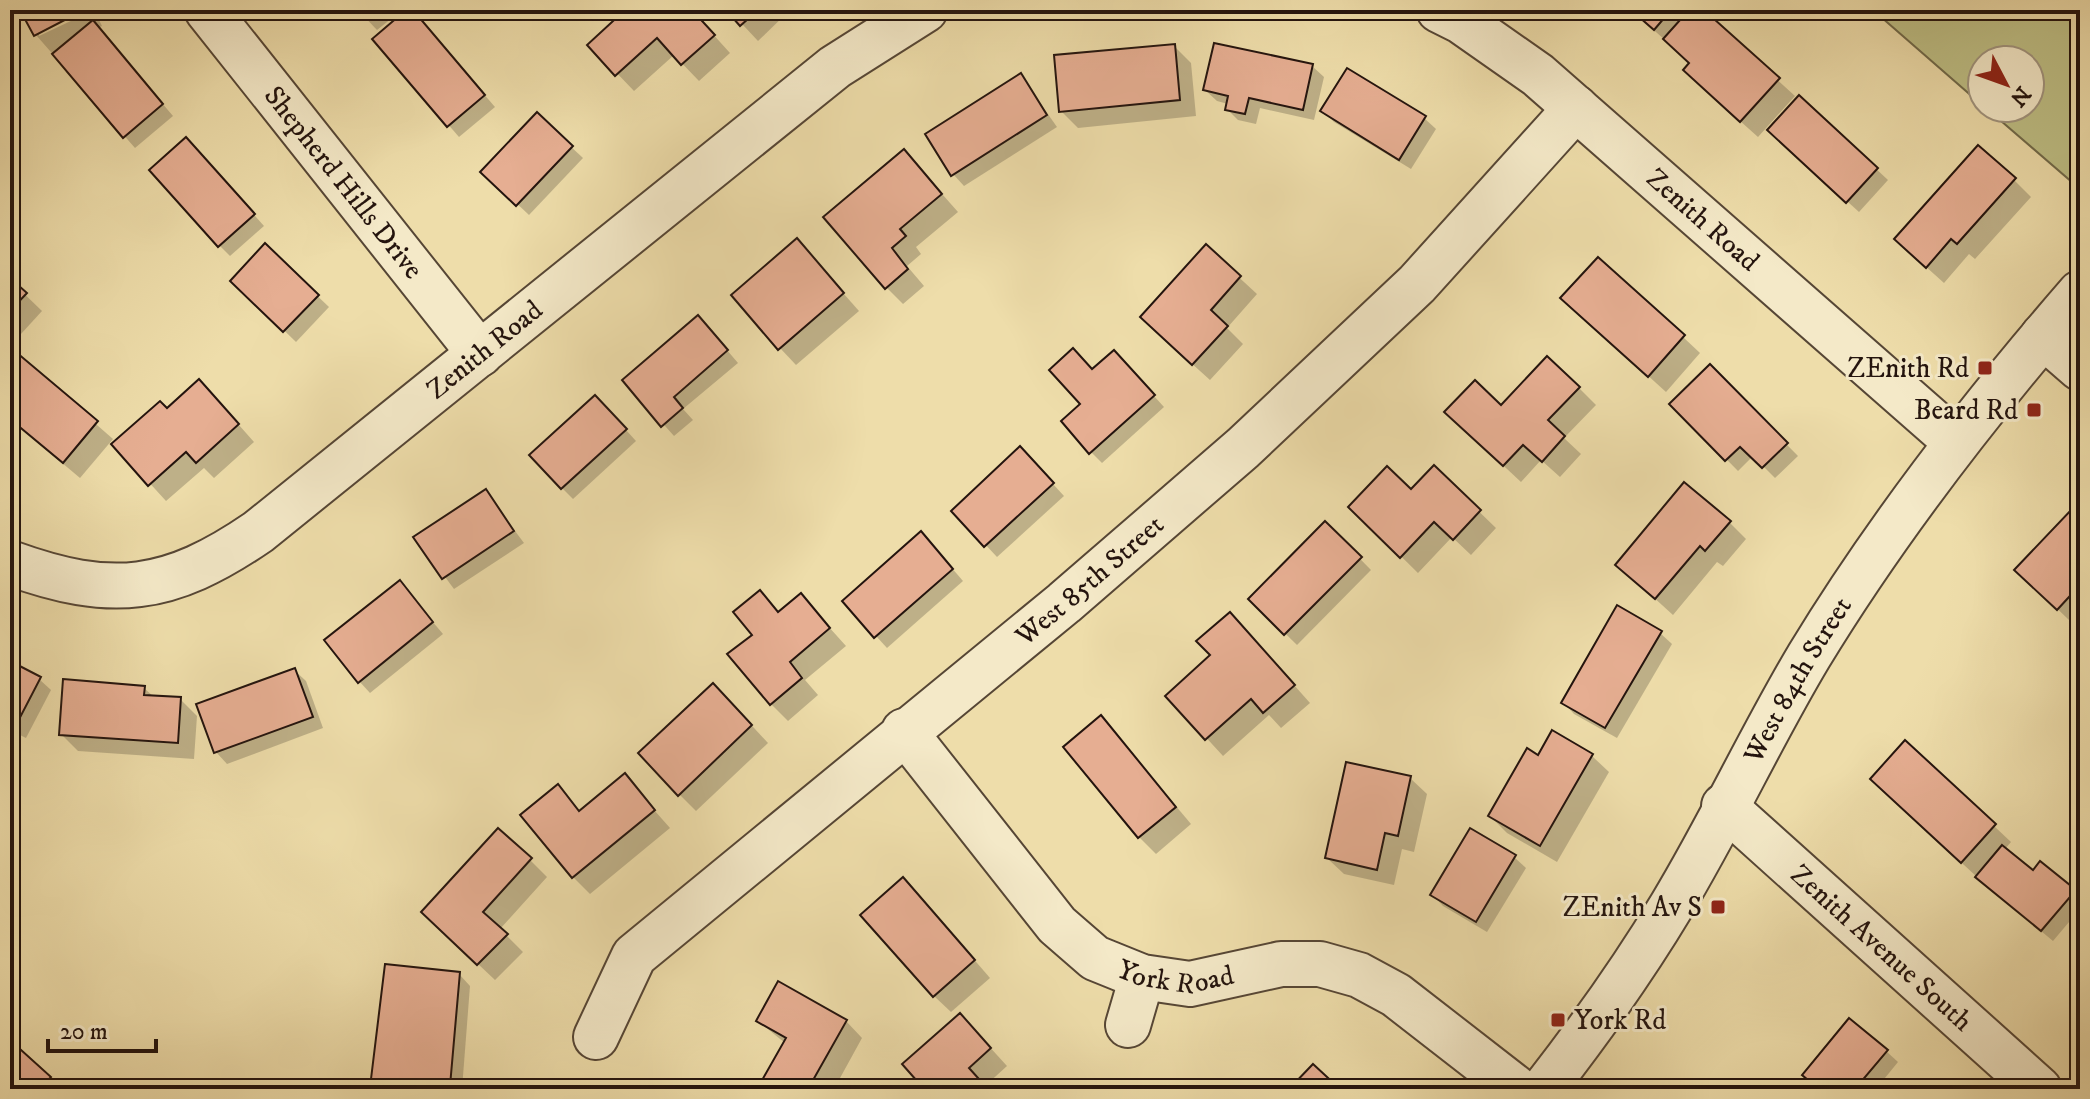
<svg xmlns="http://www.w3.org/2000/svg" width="2090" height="1099" viewBox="0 0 2090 1099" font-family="'IM FELL DW Pica',serif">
<rect width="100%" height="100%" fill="#eda"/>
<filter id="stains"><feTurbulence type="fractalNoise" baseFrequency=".0025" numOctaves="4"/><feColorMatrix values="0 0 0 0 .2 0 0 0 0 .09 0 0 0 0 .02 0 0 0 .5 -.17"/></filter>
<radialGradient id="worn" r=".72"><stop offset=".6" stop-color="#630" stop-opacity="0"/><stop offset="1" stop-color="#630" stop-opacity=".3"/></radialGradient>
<polygon fill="#bebf85" stroke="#716a4a" stroke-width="2" points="1873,10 2080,10 2080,189 1986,108 2030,108 2030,60 1982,60 1982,105"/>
<g fill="#0003">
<polygon points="22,10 79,10 39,32 39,36 94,10 102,26 98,28 173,116 135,148 36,35"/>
<polygon points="358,10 402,10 377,30"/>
<polygon points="411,10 495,107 459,137 375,40"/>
<polygon points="628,10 691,10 730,53 699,81 674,55 634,91 590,45"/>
<polygon points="729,10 790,10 758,41"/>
<polygon points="1631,10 1701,10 1795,96 1758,137 1702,87 1691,63"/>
<polygon points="1174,46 1191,63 1196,116 1078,128 1061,111"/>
<polygon points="1312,66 1324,77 1314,120 1260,108 1256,124 1238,120 1227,109 1228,104 1217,101 1205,90"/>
<polygon points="1021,76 1057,127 964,186 953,174"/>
<polygon points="1800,98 1888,180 1859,212 1781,141"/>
<polygon points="1323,111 1424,118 1436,129 1411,169 1334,122"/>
<polygon points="537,115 583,158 529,215 483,172"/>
<polygon points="197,151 264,226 230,256 219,245"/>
<polygon points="904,151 958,212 916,247 921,254 907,266 924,286 903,304 887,288"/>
<polygon points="2014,180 2031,197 1975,259 1969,254 1944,283 1914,256"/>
<polygon points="797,241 859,311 796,365 780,348"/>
<polygon points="265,246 329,307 296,342 233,281"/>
<polygon points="1206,247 1257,294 1227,328 1243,344 1210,380 1159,334"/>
<polygon points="10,280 42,311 10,346"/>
<polygon points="1580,314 1683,337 1700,353 1666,392"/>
<polygon points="709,329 738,363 683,409 693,420 674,436 624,380"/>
<polygon points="10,349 113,439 80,478 10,419"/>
<polygon points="1125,364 1164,407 1102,463 1091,452 1083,405 1092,371"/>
<polygon points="1710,367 1798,456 1775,478 1753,456 1738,471 1672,404"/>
<polygon points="1579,388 1596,405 1564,438 1581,454 1560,477 1541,460 1521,482 1464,429 1501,407"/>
<polygon points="215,398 254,442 214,478 204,468 166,501 114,444 167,410"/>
<polygon points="606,408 636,441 573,499 562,488"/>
<polygon points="1031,460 1064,496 997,557 954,511"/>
<polygon points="1434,468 1496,528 1471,555 1452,537 1418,573 1351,507 1411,492"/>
<polygon points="485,491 524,543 454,589 416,538"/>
<polygon points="2080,517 2080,608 2069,620 2017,570"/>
<polygon points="1729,522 1746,539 1723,566 1717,562 1673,615 1618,565"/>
<polygon points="1325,523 1371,570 1297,645 1250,599"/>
<polygon points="932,545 963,581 887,648 844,601"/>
<polygon points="399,582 443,634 370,693 359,681"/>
<polygon points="760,592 780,613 801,596 846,646 805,680 818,695 788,721 771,704 754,635"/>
<polygon points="1246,631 1310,703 1281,728 1269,715 1223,756 1168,696"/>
<polygon points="1660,633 1672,644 1617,738 1574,714 1563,702"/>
<polygon points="10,664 39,679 51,690 26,738 10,730"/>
<polygon points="294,670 306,681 323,728 227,764 216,752"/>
<polygon points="144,688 154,697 180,699 197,716 194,759 78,751 61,734"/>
<polygon points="730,702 768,743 696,811 679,794"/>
<polygon points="1101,717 1191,824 1156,854 1139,837"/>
<polygon points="1592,756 1609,772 1557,862 1507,833 1490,816 1539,758"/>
<polygon points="624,776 670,828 590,894 573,877 558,787 581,812"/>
<polygon points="1410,778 1427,794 1414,852 1402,849 1394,885 1344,874 1327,858"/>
<polygon points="1889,796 1994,826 2011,842 2005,849 2033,872 2074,891 2080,897 2080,909 2053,941 1989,888"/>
<polygon points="1514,857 1526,868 1487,932 1443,906 1432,894"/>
<polygon points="530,860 547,877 500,929 523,952 495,980 441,929"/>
<polygon points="920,897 990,978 951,1012 934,996"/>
<polygon points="459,974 470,986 462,1089 383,1089 373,1079"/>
<polygon points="758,1021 846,1021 862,1038 834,1089 760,1089 785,1043"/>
<polygon points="976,1032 1007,1066 985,1086 987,1089 927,1089"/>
<polygon points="10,1043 49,1078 60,1089 10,1089"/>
<polygon points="1886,1051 1898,1062 1876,1089 1819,1089"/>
</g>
<g fill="#e6ae92" stroke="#24140e" stroke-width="2">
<polygon points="20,10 84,10 34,36"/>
<polygon points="406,10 413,10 485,95 447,127 372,39"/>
<polygon points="625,10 692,10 715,35 681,65 657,38 615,76 587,45"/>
<polygon points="726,10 758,10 740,26"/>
<polygon points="1631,10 1671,10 1654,30"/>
<polygon points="1689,10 1704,10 1780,78 1740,122 1683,70 1689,63 1663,39"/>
<polygon points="93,20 163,104 123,138 52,54"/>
<polygon points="1214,43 1313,64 1303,110 1249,98 1245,114 1225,110 1228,96 1203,90"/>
<polygon points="1175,44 1180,100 1059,112 1054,55"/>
<polygon points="1347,68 1426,116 1399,160 1320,111"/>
<polygon points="1021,73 1047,115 951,176 925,134"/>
<polygon points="1799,95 1878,168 1846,203 1767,130"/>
<polygon points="537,112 573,146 516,206 480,172"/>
<polygon points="186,137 255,214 218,247 149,170"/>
<polygon points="1978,145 2016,178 1957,244 1951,239 1926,268 1894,239"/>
<polygon points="904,149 942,194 900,229 906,236 892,248 908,269 885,289 823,217"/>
<polygon points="797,238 844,293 778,350 731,295"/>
<polygon points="265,243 319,295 283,332 230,281"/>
<polygon points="1206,244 1241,276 1211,310 1228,326 1192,365 1140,317"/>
<polygon points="1598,257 1685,335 1648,377 1560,298"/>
<polygon points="10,278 27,293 10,311"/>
<polygon points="698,315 728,350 674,397 683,408 661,427 622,380"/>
<polygon points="10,347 98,421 63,463 10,419"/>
<polygon points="1073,348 1092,369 1114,350 1155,395 1089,454 1061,421 1080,404 1049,370"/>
<polygon points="1547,356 1580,387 1548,420 1565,436 1542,462 1523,445 1503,466 1444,412 1475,380 1501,405"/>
<polygon points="1710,364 1788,443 1762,468 1740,447 1725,461 1669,404"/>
<polygon points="199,379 239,424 196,463 186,452 148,486 111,444 160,401 167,408"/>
<polygon points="595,395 627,429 561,489 529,455"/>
<polygon points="1020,446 1054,483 984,547 951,511"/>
<polygon points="1434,465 1481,510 1453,540 1434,522 1400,558 1348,507 1387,466 1411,489"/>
<polygon points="1684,482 1731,521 1705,551 1700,546 1655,599 1615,565"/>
<polygon points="486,489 514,531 442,579 413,537"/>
<polygon points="2073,508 2080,514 2080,585 2057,610 2014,570"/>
<polygon points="1325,521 1362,557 1284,635 1248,599"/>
<polygon points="921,531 953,569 874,638 842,601"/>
<polygon points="400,580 433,622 358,683 324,640"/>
<polygon points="760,590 778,612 801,593 830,628 790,662 802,678 770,705 727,654 752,635 733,612"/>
<polygon points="1617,605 1662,631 1605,728 1561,703"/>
<polygon points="1230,612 1295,685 1263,713 1251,699 1205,740 1165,696 1210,655 1196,641"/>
<polygon points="10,661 41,677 14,729 10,726"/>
<polygon points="295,668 313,717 214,753 196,704"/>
<polygon points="63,679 145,686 144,695 181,697 178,743 59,735"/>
<polygon points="713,683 752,725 678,796 638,753"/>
<polygon points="1101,715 1176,807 1138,838 1063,747"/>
<polygon points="1552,730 1593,754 1540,846 1488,816 1527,748 1538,755"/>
<polygon points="1905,740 1996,824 1961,863 1870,779"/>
<polygon points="1346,762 1411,776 1398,836 1385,833 1377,870 1325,858"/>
<polygon points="625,773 655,810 572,878 520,815 558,784 579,811"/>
<polygon points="498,828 532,858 483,912 508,934 477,965 421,912"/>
<polygon points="1470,828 1516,855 1476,922 1430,895"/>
<polygon points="2002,845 2033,870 2040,861 2076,890 2041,931 1975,877"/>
<polygon points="903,877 975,960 933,997 860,915"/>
<polygon points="385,964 460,972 450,1086 371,1079"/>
<polygon points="778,981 847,1020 808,1089 757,1089 786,1038 756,1021"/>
<polygon points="960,1013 991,1048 969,1068 988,1089 924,1089 902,1064"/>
<polygon points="1849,1018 1888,1050 1855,1089 1819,1089 1802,1075"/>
<polygon points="10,1040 51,1077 40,1089 10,1089"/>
<polygon points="1313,1064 1340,1089 1289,1089"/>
</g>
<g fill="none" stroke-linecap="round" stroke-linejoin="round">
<g stroke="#564635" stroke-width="48">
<g id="minor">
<path id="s1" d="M207,10L480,354"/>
<path id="s2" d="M1439,10L1461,21L1538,75L1956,442"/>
<polyline points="2043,336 2080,368"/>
<path id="s3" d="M10,563C112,600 169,593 258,532L835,67L925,10"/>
<path id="s4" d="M904,731L1057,925L1095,958L1142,977L1190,984L1281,964H1320L1359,975L1396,995L1517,1089"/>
<path id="s5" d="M1724,806L2039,1089"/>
<polyline points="1128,1025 1142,977"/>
<path id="s6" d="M596,1037L634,956L1064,603L1243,448L1417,284L1576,108"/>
<path id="s7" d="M1544,1089C1590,1030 1633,970 1672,905C1721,824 1760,738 1809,656C1888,526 1981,407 2080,293"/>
</g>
</g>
<use href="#minor" stroke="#f4e9c8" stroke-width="44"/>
</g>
<g fill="#8f2418" stroke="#f4e9c8" stroke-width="3">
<rect x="1977" y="360" width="16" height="16" rx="4"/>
<rect x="2026" y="402" width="16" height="16" rx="4"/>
<rect x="1710" y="899" width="16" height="16" rx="4"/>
<rect x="1550" y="1012" width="16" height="16" rx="4"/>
</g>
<g text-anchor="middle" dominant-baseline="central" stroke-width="6" stroke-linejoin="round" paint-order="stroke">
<g font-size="28" fill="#24140e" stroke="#f4e9c8">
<text stroke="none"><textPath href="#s1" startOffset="220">Shepherd Hills Drive</textPath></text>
<text stroke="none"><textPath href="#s2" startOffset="338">Zenith Road</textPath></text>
<text stroke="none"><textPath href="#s3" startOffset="554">Zenith Road</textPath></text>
<text stroke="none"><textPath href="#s6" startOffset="680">West 85th Street</textPath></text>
<text stroke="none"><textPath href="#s7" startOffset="482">West 84th Street</textPath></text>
<text stroke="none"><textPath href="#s5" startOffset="212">Zenith Avenue South</textPath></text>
<text stroke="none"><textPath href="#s4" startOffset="382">York Road</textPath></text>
</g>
<g font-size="28" fill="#24140e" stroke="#f4e9c8" text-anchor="end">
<text x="1969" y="368">ZEnith Rd</text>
<text x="2018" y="410">Beard Rd</text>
<text x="1702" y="907">ZEnith Av S</text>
<text x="1574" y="1020" text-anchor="start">York Rd</text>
</g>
</g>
<rect width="2090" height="1099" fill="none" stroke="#eda" stroke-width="40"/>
<rect x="12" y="12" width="2066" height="1075" fill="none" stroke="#24140e" stroke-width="4"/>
<rect x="20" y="20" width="2050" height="1059" fill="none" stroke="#24140e" stroke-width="2"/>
<g transform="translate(2006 84) rotate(131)"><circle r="38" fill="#f4e9c8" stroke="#a1947e" stroke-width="2"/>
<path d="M0-6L14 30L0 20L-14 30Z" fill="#8f2418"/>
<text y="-12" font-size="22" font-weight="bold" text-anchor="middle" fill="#24140e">N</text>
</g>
<path d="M48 1039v12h108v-12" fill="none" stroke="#24140e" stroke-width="4"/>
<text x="60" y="1039" font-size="24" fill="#24140e" stroke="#f4e9c8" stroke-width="6" paint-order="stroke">20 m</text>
<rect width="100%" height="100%" filter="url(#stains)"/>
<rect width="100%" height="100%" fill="url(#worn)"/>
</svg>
